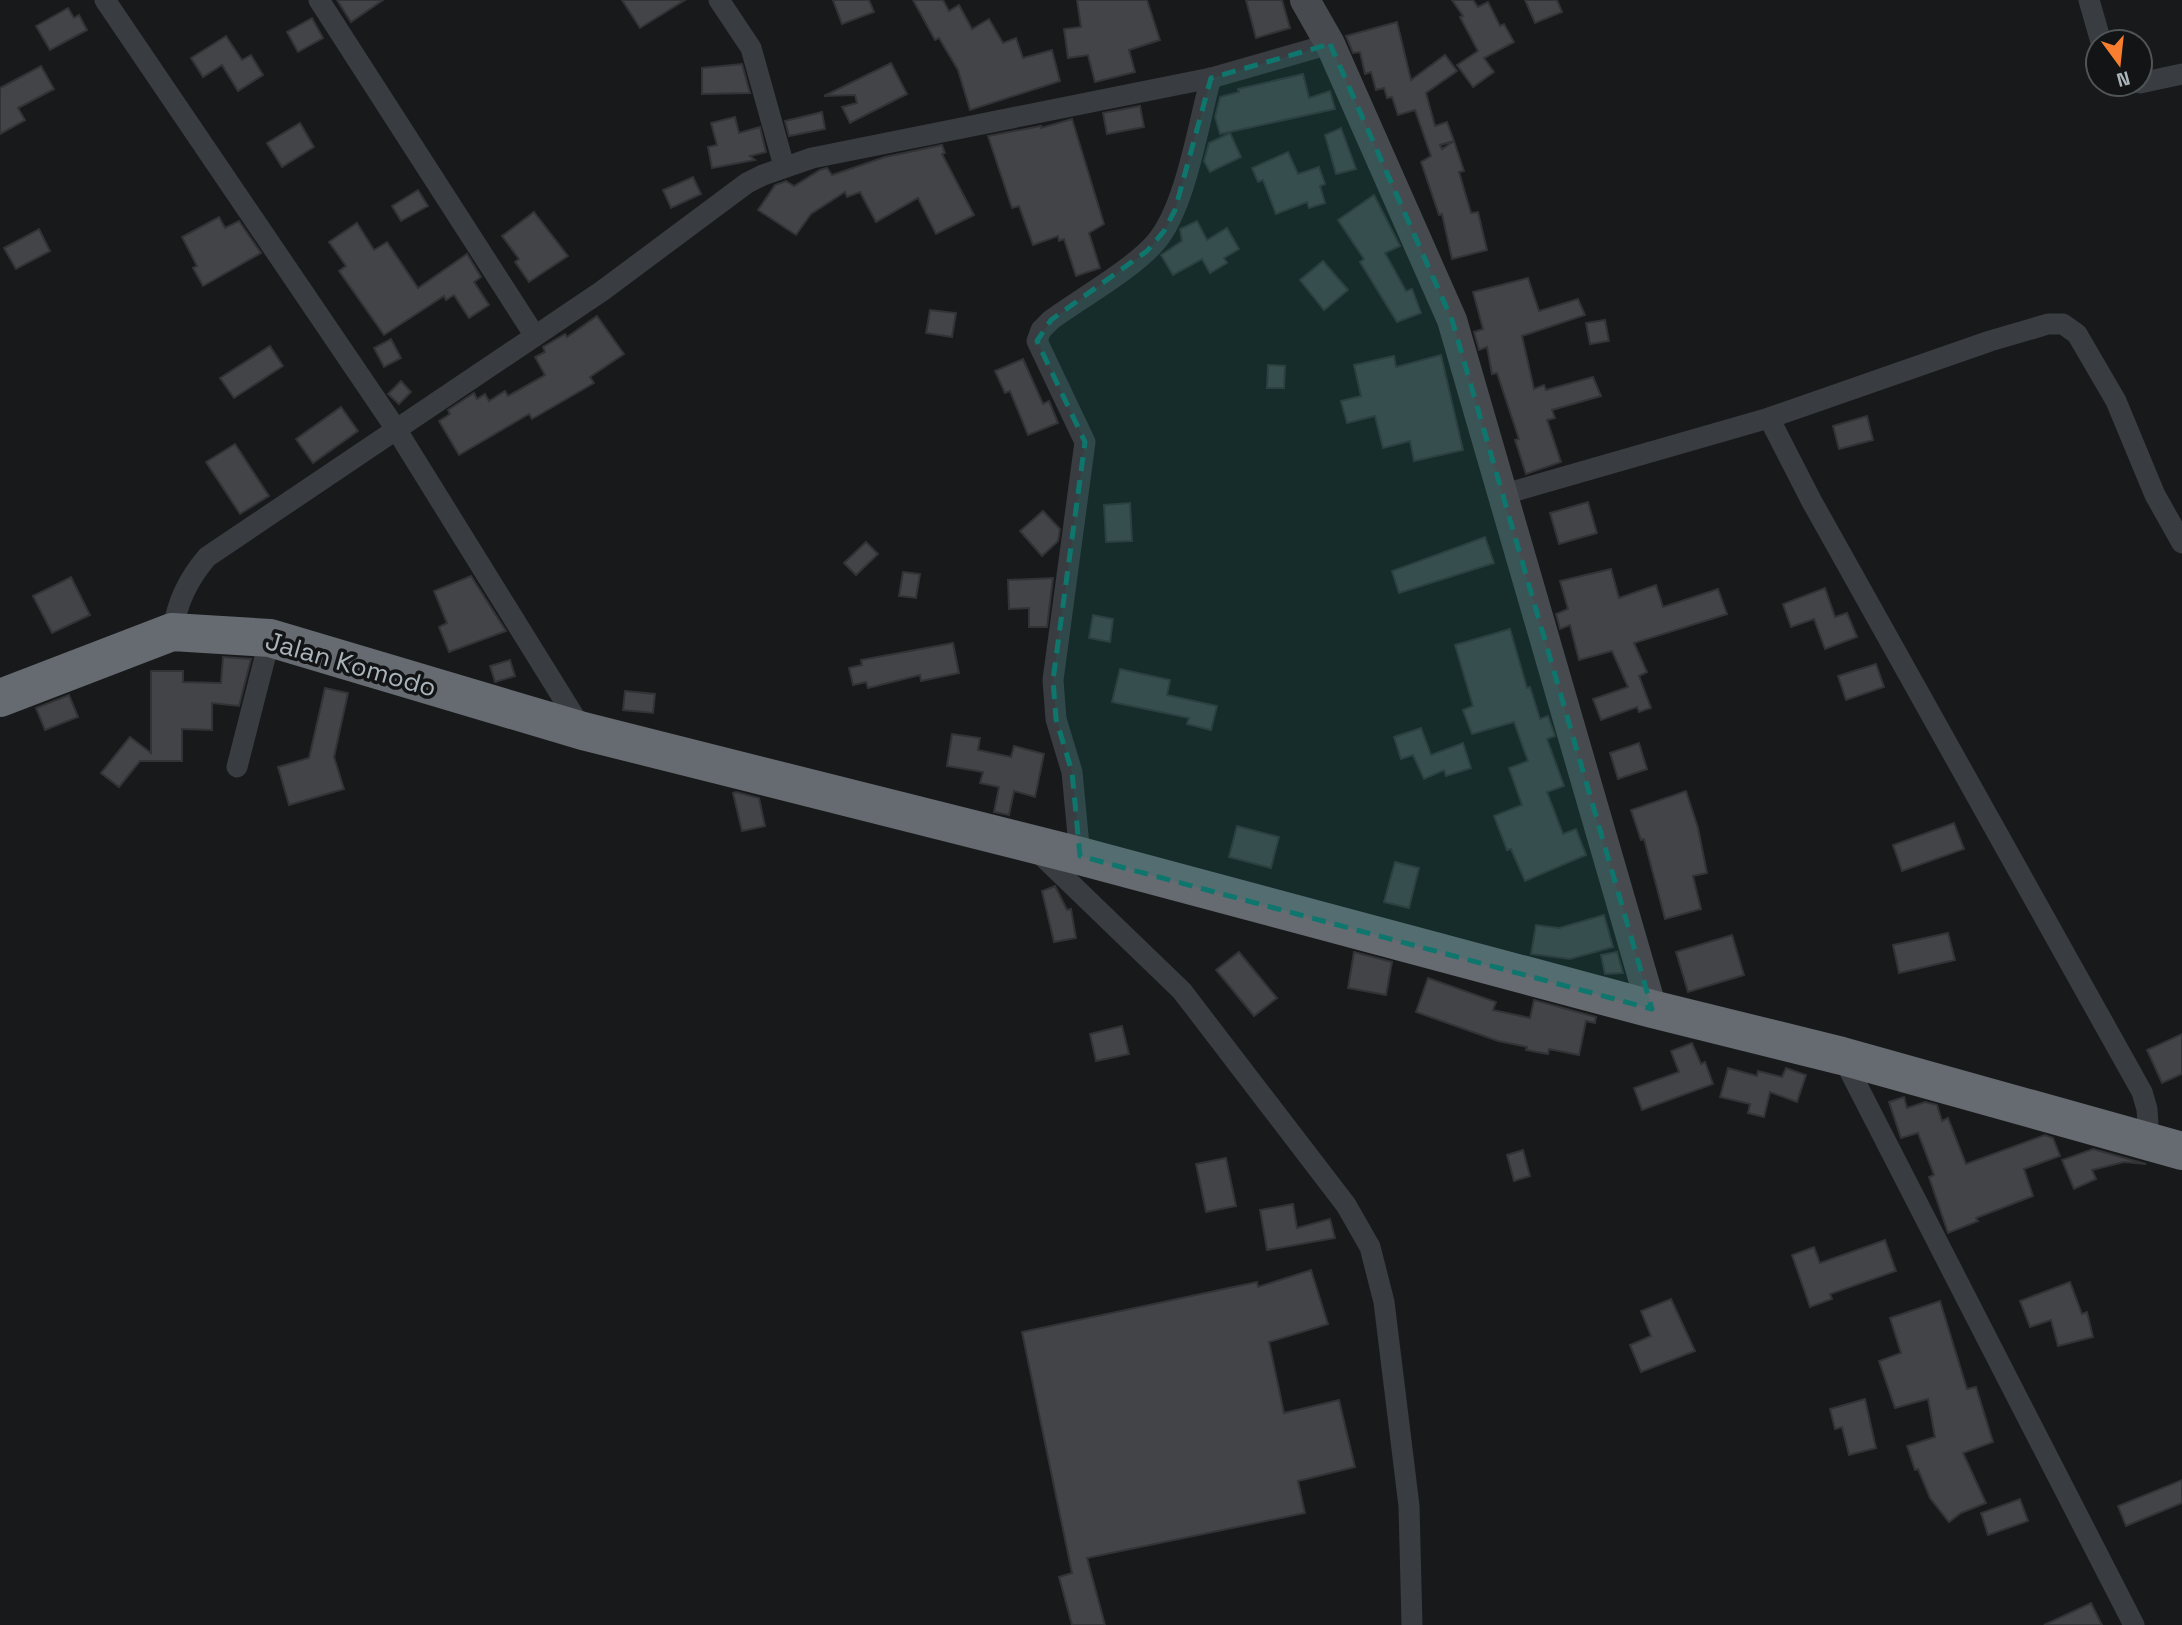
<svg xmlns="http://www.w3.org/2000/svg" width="2182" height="1625" viewBox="0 0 2182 1625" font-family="'Space Grotesk',sans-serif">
<rect width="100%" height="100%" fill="#18191a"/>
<g fill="#424447" stroke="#323336" stroke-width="2">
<polygon points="337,0 383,0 351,22"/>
<polygon points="622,0 685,0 640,28"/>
<polygon points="833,0 869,0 874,12 842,24"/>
<polygon points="913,0 943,0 949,11 959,5 972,29 989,19 1003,43 1016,38 1023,58 1052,50 1060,81 970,110 958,70 939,38 935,40"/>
<polygon points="1077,0 1147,0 1160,40 1129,50 1135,72 1095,82 1088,55 1068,58 1064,29 1081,27"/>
<polygon points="1246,0 1282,0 1290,28 1256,38"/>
<polygon points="1452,0 1473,0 1478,7 1488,2 1500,26 1504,24 1514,42 1484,58 1494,72 1473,87 1457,65 1478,51 1460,17 1463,16"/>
<polygon points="1525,0 1557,0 1562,12 1535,23"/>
<polygon points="68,8 74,18 79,15 87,30 50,50 36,26"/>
<polygon points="312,18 323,38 298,52 287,32"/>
<polygon points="1397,22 1411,80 1445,55 1457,71 1426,93 1435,126 1447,122 1454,141 1440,145 1442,149 1454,141 1464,171 1459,172 1471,213 1478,212 1487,250 1452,259 1442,214 1439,215 1421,162 1431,156 1415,110 1398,115 1392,97 1387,98 1384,88 1376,90 1371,72 1365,74 1360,52 1353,53 1346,36"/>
<polygon points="226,36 242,60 251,55 263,75 238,91 222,65 203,77 191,58"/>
<polygon points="891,63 907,94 850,123 842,107 857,103 855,95 824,96"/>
<polygon points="742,64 750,93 702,94 702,68"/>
<polygon points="41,66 54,89 18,108 25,120 0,134 0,88"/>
<polygon points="1303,74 1309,98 1330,91 1335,109 1220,134 1215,117 1220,97 1239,92 1238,89"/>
<polygon points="1140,106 1144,127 1107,134 1103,113"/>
<polygon points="822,112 825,129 789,136 785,121"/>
<polygon points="735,117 739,133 760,127 766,152 750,156 755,160 712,168 708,147 717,145 711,123"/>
<polygon points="1072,119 1104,224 1089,233 1100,268 1076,276 1064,239 1059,241 1058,236 1033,245 1019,206 1012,208 988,136 1041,126 1041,128"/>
<polygon points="300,123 314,147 282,167 267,143"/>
<polygon points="1341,128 1356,169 1336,174 1325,135"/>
<polygon points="1230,133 1241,157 1210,172 1204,161 1209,143"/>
<polygon points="942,145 945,153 942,154 974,215 936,234 918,198 876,222 860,192 847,197 845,192 811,214 796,235 758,210 775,185 786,181 794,186 820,170 827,168 832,175 885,157"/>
<polygon points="1288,152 1298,174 1319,167 1325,184 1320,186 1325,203 1309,208 1307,202 1276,214 1263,180 1258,182 1252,168"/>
<polygon points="693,177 701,194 671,208 663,190"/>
<polygon points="418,190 428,206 401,221 392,206"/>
<polygon points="1374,195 1400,246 1385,253 1406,291 1412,289 1421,313 1397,322 1360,262 1364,259 1338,220"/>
<polygon points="534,212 568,256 529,282 515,262 519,259 502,236"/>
<polygon points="219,217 225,228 239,221 261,253 203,286 193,268 197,266 182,237"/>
<polygon points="1197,221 1207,240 1227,228 1239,249 1224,258 1227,263 1210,273 1202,259 1173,275 1161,255 1182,241 1180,229"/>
<polygon points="357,223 374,250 387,242 418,288 467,254 481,277 474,282 489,305 469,318 454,295 446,300 444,296 384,335 339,271 346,266 329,242"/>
<polygon points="39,229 50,251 16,269 4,248"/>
<polygon points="1323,261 1348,290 1324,310 1300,280"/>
<polygon points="1528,278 1539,311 1578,299 1585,315 1522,336 1534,389 1544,385 1546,390 1593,377 1601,396 1552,410 1555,418 1547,420 1561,462 1526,474 1515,440 1519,439 1497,373 1492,374 1487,347 1479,350 1474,332 1483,329 1473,292"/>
<polygon points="930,310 956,313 952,337 926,333"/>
<polygon points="597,316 624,354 590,377 594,383 532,419 529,414 459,455 439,421 450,414 448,410 474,393 477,399 485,394 489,401 505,391 508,396 545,375 535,357 545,352 543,347 565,334 567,337"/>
<polygon points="1605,320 1609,341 1590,344 1586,323"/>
<polygon points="391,339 401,358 384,367 374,348"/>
<polygon points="270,346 283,366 234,398 220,378"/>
<polygon points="1441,355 1463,450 1414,461 1410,441 1383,448 1375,416 1347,423 1341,401 1361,396 1354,365 1394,356 1396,367"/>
<polygon points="1023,359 1043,404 1049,401 1058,423 1028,435 1010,391 1005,393 995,371"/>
<polygon points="1268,365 1285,366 1284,388 1267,388"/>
<polygon points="401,381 411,392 399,404 388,394"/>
<polygon points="341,407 358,431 313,463 296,439"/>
<polygon points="1867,416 1873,440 1839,449 1833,426"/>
<polygon points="235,444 269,496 240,514 206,462"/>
<polygon points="1588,502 1597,533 1559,544 1550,513"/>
<polygon points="1130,503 1132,541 1106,542 1104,505"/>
<polygon points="1043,511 1060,529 1058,541 1042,556 1020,531"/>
<polygon points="1485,537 1494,563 1399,593 1392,571"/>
<polygon points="866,542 878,554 856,575 844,563"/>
<polygon points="1611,569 1619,598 1656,585 1663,607 1718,589 1727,614 1634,643 1647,672 1639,676 1651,708 1639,712 1637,707 1601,720 1593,699 1628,687 1612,651 1579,660 1570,625 1560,629 1556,614 1568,609 1560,581"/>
<polygon points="903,572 920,574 916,598 899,596"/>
<polygon points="471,576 506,631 449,652 439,627 447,623 434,591"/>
<polygon points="71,577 90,615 52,633 33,596"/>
<polygon points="1053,578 1047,627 1029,627 1029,608 1009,609 1008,580"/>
<polygon points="1825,588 1835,617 1847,613 1857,637 1825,649 1814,619 1791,627 1783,604"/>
<polygon points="1093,615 1113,619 1110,642 1089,638"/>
<polygon points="1510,629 1527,688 1530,687 1540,719 1548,716 1555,736 1547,739 1564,786 1547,792 1563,834 1576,829 1586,855 1525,881 1511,849 1507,850 1494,816 1522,805 1509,768 1528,761 1514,722 1472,734 1463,710 1473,706 1455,645"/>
<polygon points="953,643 959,673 921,681 920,675 868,688 866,682 853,685 849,668 862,665 861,660"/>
<polygon points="223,657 251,659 239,706 212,703 212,730 182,729 182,761 140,761 119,787 101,773 130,737 151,753 151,671 183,671 183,682 221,683"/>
<polygon points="510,660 515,676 495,682 490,666"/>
<polygon points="1876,664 1884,687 1846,700 1838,676"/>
<polygon points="1120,669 1170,680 1167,695 1217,706 1211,730 1187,724 1189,718 1112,702"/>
<polygon points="325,688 348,693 334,757 344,789 289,805 278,767 309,758"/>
<polygon points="625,691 655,694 653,713 623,710"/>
<polygon points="69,695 78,717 45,730 36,708"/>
<polygon points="1421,728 1431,755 1463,743 1471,768 1446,776 1444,770 1424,779 1413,755 1401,759 1394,737"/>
<polygon points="952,734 980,738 978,750 1011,757 1014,746 1044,754 1035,797 1014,791 1009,815 994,812 999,787 980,783 983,772 947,766"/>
<polygon points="1639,743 1647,769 1618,779 1610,753"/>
<polygon points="1686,791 1698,828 1707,873 1693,876 1701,909 1665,919 1644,839 1641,840 1631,810"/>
<polygon points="736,792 759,798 765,826 742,831 733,793"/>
<polygon points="1954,823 1964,849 1902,871 1893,845"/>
<polygon points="1237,826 1279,837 1271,868 1229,857"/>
<polygon points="1395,862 1419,868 1409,908 1384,902"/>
<polygon points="1055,886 1067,910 1071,909 1076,938 1054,942 1042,891"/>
<polygon points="1604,915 1613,947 1570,959 1531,954 1536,925 1559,928"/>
<polygon points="1948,933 1955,960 1899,973 1893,945"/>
<polygon points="1732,935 1744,975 1688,992 1676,952"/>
<polygon points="1239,952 1277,998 1254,1016 1216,970"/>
<polygon points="1354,952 1392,962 1386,995 1348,988"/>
<polygon points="1617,952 1623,973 1605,974 1601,955"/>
<polygon points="1428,978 1496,1002 1493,1010 1530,1018 1534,1000 1596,1017 1595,1023 1586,1021 1579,1055 1549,1049 1548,1054 1526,1050 1527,1047 1498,1041 1416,1012"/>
<polygon points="1122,1026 1129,1054 1096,1061 1090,1034"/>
<polygon points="2182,1034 2182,1074 2162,1083 2147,1050"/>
<polygon points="1692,1043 1701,1064 1705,1062 1713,1084 1642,1110 1634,1088 1679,1072 1671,1051"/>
<polygon points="1728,1068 1757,1076 1758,1071 1782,1077 1786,1068 1806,1075 1797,1102 1770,1092 1764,1117 1748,1113 1750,1104 1720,1097"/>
<polygon points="1904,1097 1907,1108 1925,1102 1937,1105 1942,1121 1948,1118 1966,1164 2045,1135 2053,1138 2060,1156 2024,1169 2033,1196 1976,1218 1978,1221 1948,1233 1929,1177 1934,1175 1918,1133 1901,1138 1889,1102"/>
<polygon points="2093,1149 2146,1164 2124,1162 2092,1170 2096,1179 2074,1189 2062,1160"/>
<polygon points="1523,1150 1530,1176 1514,1181 1507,1155"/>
<polygon points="1226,1158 1236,1206 1206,1212 1196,1164"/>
<polygon points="1293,1204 1297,1228 1330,1219 1335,1238 1267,1250 1260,1210"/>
<polygon points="1885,1240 1896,1271 1830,1294 1832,1299 1810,1307 1792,1255 1814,1247 1820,1263"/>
<polygon points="1311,1270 1328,1324 1269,1342 1284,1413 1339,1400 1355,1467 1298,1481 1305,1513 1087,1558 1105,1625 1072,1625 1059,1577 1072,1573 1022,1332 1257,1282 1258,1287"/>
<polygon points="2070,1282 2082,1314 2087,1312 2093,1337 2058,1346 2051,1320 2030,1327 2020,1301"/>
<polygon points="1671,1299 1695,1351 1641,1372 1630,1345 1651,1336 1641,1311"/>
<polygon points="1940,1301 1967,1389 1976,1387 1993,1442 1963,1453 1986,1503 1961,1513 1949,1522 1930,1498 1918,1469 1915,1470 1907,1446 1935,1437 1928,1399 1895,1408 1879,1361 1901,1353 1890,1318"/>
<polygon points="1865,1399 1876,1448 1849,1455 1842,1427 1835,1429 1830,1409"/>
<polygon points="2182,1480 2182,1503 2126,1526 2118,1506"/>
<polygon points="2020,1499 2028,1521 1988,1535 1981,1513"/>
<polygon points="2091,1603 2102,1625 2044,1625"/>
</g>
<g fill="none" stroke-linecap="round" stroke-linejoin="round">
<g stroke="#393c40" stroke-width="21">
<polyline points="105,0 396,429 582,729"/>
<polyline points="319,0 535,336"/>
<polyline points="719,0 751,48 784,166"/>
<polyline points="2089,0 2101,42"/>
<polyline points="2140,83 2182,74"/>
<polyline points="1769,418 1990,341 2048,324 2063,324 2077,334 2116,401 2155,495 2182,543"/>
<polyline points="1501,495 1769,418 1811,500 2142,1092 2147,1109 2149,1142"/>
<path d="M172,632C178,601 187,581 207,557L602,291L747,183L763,175L812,158L1211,78L1330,44"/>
<polyline points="237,767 270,638"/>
<polyline points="1037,851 1182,991 1346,1205 1370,1247 1384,1302 1409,1506 1412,1625"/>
<path d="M1080,856L1072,772L1056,719L1053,680L1085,442L1037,341L1041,330L1051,320C1081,298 1133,269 1156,242C1186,207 1198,124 1211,78"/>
<polyline points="1842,1056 2134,1625"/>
</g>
<polyline stroke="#474b50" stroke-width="30" points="1305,0 1330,44 1452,320 1652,1009"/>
<polyline stroke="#656b71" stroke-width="38" points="0,698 172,632 270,638 583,731 1080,856 1652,1009 1842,1056 2182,1151"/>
</g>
<path fill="#0f766e" fill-opacity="0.2" stroke="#0f766e" stroke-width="5" stroke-dasharray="14 9" stroke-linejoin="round" d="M1330,44L1452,320L1652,1009L1080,856L1072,772L1056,719L1053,680L1085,442L1037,341L1051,320L1147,251L1164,231L1175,210L1211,78Z"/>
<g text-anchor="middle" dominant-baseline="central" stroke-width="7" stroke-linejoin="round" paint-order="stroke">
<g font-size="26" fill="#aab4bb" stroke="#131415">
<text transform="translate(351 664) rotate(16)">Jalan Komodo</text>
</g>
</g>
<g transform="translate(2119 63) rotate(165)"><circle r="33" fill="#131415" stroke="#4f5457" stroke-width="2"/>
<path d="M0-5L12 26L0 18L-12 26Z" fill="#fa7e30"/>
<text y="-10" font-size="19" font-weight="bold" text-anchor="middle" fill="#aab4bb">N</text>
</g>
</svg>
